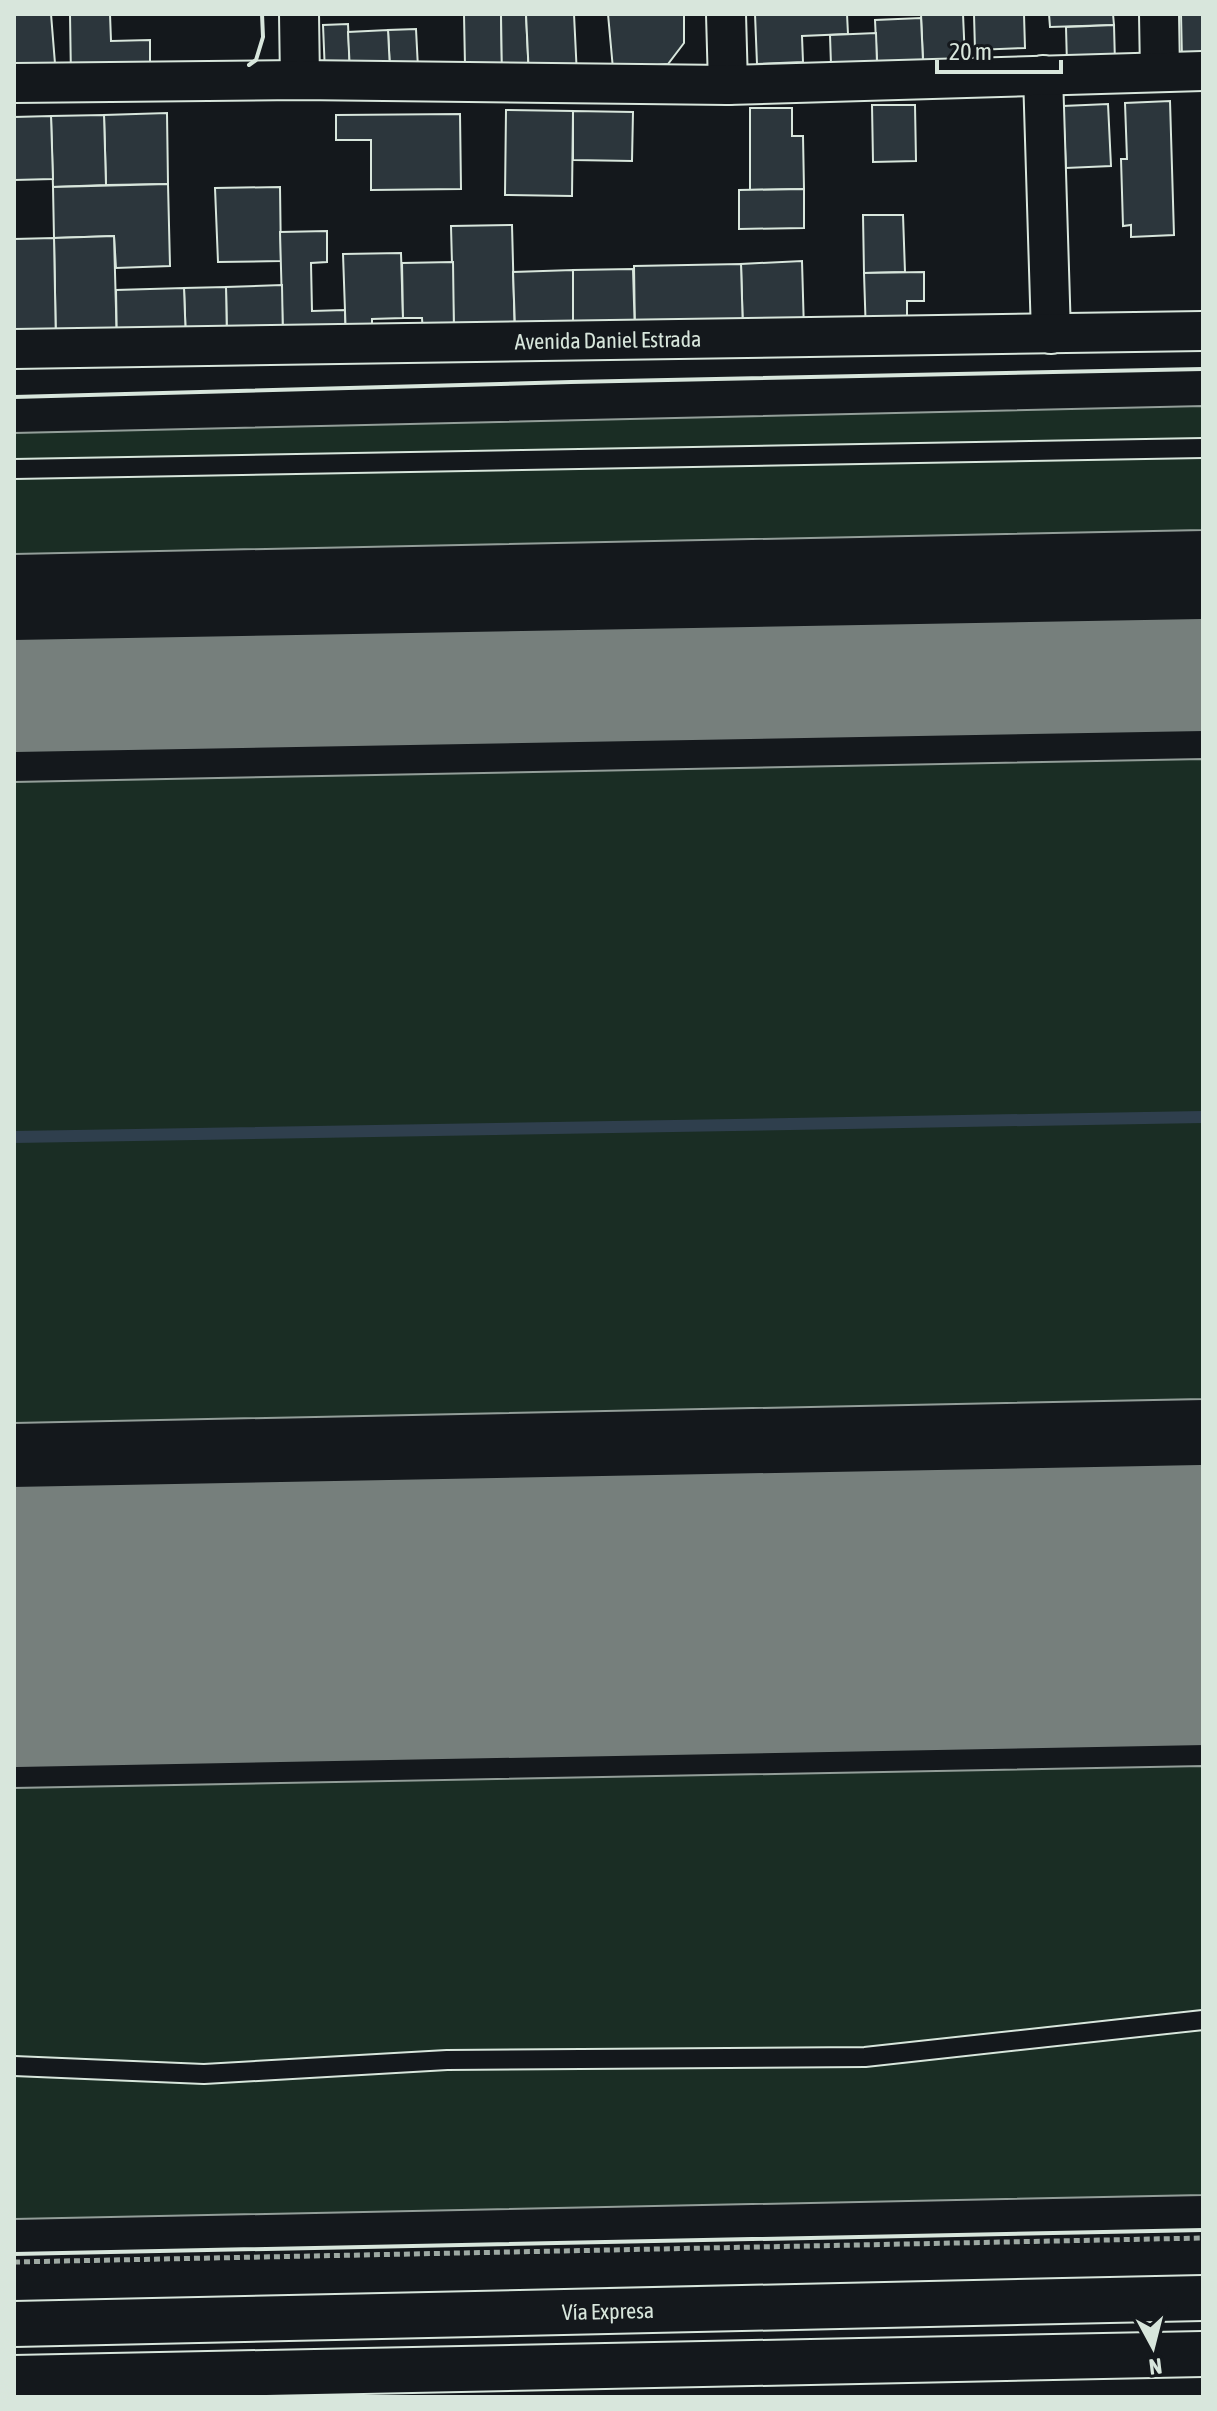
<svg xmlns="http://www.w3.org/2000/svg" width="1217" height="2411" viewBox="0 0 1217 2411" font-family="'Asap Condensed',sans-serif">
<rect width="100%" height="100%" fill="#14181c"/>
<g fill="#1a2d24" stroke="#939e99" stroke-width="2">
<polygon points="1203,406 1203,530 14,554 14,433"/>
<polygon points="1203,759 1203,1399 14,1423 14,782"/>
<polygon points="1203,1766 1203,2195 14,2219 14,1788"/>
</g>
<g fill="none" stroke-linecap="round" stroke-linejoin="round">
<polyline stroke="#2f3f4d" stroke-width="12" points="14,1137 1203,1117"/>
<polyline stroke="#767f7c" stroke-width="112" points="14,696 1203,675"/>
<polyline stroke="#767f7c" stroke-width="280" points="14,1627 1203,1605"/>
</g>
<g fill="#2c363c" stroke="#d8e6dc" stroke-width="2">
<polygon points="14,14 51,14 56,76 14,77"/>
<polygon points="70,14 110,14 111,41 150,40 150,75 71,78"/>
<polygon points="464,14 501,14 502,65 465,66"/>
<polygon points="501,14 526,14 529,77 502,79"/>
<polygon points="526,14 574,14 577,76 529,77"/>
<polygon points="608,14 684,14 684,43 668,64 613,69"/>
<polygon points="755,14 847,14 848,34 802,36 803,62 757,64"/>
<polygon points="921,14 963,14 965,60 923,61"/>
<polygon points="974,14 1024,14 1025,48 975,50"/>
<polygon points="1049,14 1113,14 1114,25 1050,27"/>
<polygon points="1181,14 1203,14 1203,59 1182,60"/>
<polygon points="921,18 923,61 877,63 875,20"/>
<polygon points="348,24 350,72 325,73 323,25"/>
<polygon points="1114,25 1115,63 1067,65 1066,27"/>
<polygon points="416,29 418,68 390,70 388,30"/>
<polygon points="388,30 390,70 350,72 348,32"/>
<polygon points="876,33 877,63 831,65 830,35"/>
<polygon points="1170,101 1174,235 1131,237 1131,225 1123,226 1121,159 1127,159 1125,103"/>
<polygon points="1108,104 1111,166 1066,168 1063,106"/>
<polygon points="872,105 915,105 916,161 873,162"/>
<polygon points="750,108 792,108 792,136 803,136 804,189 750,190"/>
<polygon points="506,110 573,111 572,196 505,195"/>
<polygon points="573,111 633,112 632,161 573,160"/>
<polygon points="167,113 168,184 106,185 104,115"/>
<polygon points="460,114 461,189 371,190 371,140 336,140 336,115"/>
<polygon points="104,115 106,185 53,187 51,116"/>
<polygon points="51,116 53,179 14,180 14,117"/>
<polygon points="168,184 170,266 116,268 114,236 54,238 53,187"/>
<polygon points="280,187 281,261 218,262 215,188"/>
<polygon points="804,189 804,228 739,229 739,190"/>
<polygon points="863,215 903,215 905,272 864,273"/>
<polygon points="512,225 515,340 454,341 451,226"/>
<polygon points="327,231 327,262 311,263 312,311 345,310 346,339 283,341 280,232"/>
<polygon points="114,236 117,345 56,346 54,238"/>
<polygon points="54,238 56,346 14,347 14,239"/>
<polygon points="401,253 403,318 372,319 372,339 346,339 343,254"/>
<polygon points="802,261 804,331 743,333 741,264"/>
<polygon points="453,262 454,333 423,334 422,318 403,318 402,263"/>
<polygon points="741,264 743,333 635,336 634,266"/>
<polygon points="633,269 635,336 573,325 573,270"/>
<polygon points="573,270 573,325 515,327 513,272"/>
<polygon points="924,272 924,301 907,301 907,317 866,335 864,273"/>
<polygon points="282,285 283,341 227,342 226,287"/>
<polygon points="226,287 227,342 186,343 184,288"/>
<polygon points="184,288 186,343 117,345 116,290"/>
</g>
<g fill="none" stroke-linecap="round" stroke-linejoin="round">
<g stroke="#d8e6dc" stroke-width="22">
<g id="lane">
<polyline points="14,469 1203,448"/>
<polyline points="14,2066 204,2074 447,2060 865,2057 1203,2020"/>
</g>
</g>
<g stroke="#d8e6dc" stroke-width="42">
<g id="street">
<polyline points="299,14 300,80"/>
<polyline points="726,14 728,85"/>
<polyline points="1159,14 1160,72"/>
<polyline points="1043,75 1051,334"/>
<polyline points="14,83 300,80 728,85 1203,71"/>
<path id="s1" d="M14,349L1203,331"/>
</g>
</g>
<g stroke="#d8e6dc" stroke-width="48">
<g id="secondary">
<path id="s2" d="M14,2324L1203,2298"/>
</g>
</g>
<g stroke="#d8e6dc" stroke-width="48">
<polyline id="primary" points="14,2378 1203,2354"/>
</g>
<polyline stroke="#9da8a2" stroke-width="5" stroke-dasharray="6 4" stroke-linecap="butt" points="14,2262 1203,2238"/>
<use href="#lane" stroke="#14181c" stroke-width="18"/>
<use href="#street" stroke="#14181c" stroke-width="38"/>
<use href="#secondary" stroke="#14181c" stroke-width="44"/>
<use href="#primary" stroke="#14181c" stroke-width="44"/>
<g stroke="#d8e6dc" stroke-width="4">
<polyline points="249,65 256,60 263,37 262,14"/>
<polyline points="14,397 571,382 1203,369"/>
<polyline points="14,2254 1203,2230"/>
</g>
</g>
<g text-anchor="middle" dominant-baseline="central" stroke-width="6" stroke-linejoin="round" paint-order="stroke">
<g font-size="22" fill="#d8e6dc" stroke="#14181c">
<text stroke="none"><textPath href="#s1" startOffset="594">Avenida Daniel Estrada</textPath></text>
<text stroke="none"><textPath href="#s2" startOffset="594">Vía Expresa</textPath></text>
</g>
</g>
<rect width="1217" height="2411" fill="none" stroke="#d8e6dc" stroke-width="32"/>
<g transform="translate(1153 2347) rotate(173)" stroke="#14181c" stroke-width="6" paint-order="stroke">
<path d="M0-6L14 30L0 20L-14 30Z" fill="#d8e6dc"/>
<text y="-12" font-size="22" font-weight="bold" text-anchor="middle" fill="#d8e6dc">N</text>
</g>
<path d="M937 60v12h124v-12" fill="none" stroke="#d8e6dc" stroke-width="4"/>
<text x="949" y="60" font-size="24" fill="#d8e6dc" stroke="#14181c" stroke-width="6" paint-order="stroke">20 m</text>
</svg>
